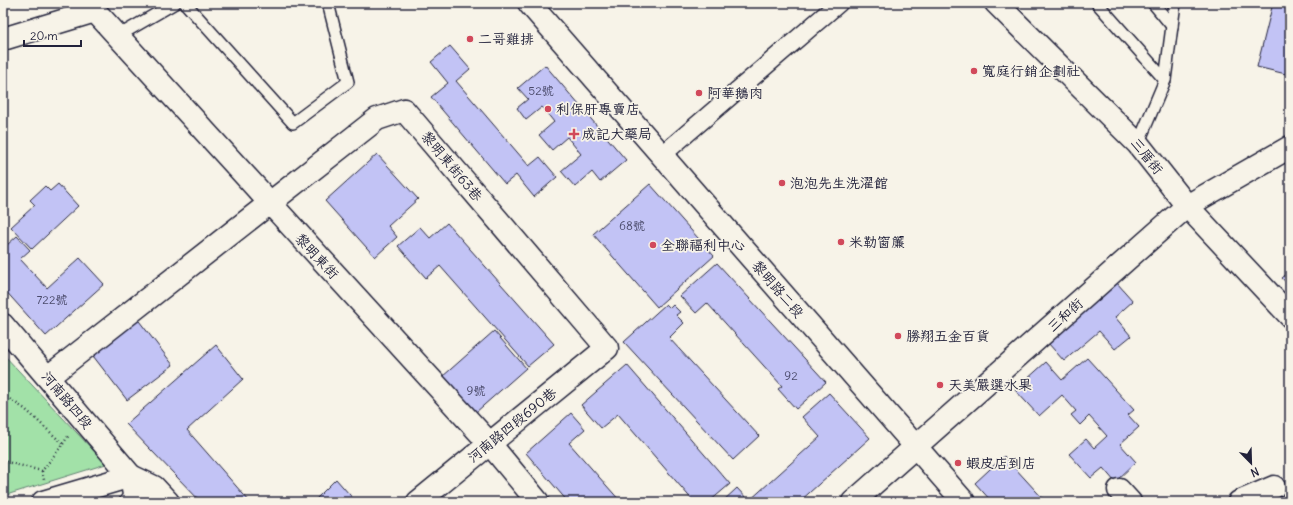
<svg xmlns="http://www.w3.org/2000/svg" width="1293" height="505" viewBox="0 0 1293 505" font-family="Delius,'LXGW WenKai TC',sans-serif">
<rect width="100%" height="100%" fill="#f7f3e8"/>
<filter id="ink" filterUnits="userSpaceOnUse"><feTurbulence type="fractalNoise" baseFrequency=".025" numOctaves="2"/><feDisplacementMap in="SourceGraphic" scale="8" xChannelSelector="R" yChannelSelector="G"/><feConvolveMatrix kernelMatrix="1 2 1 2 8 2 1 2 1" color-interpolation-filters="sRGB"/></filter>
<g filter="url(#ink)">
<polygon fill="#a2e1a8" stroke="#628272" points="3,354 106,464 3,496"/>
<g fill="#c2c3f5" stroke="#22223b">
<polygon points="1273,3 1290,3 1290,75 1257,67"/>
<polygon points="450,46 470,69 456,81 529,166 540,157 557,177 534,197 516,175 505,184 431,97 448,83 431,62"/>
<polygon points="545,65 626,160 600,182 592,172 575,187 561,171 581,154 567,137 552,150 539,135 554,122 542,107 526,120 517,108 528,99 518,88"/>
<polygon points="377,154 418,199 388,226 397,237 375,257 325,201"/>
<polygon points="58,184 78,206 32,249 11,227 35,205 30,200 45,186 50,191"/>
<polygon points="650,184 714,256 657,307 593,234"/>
<polygon points="447,223 554,344 528,366 440,266 426,278 398,246 420,227 430,238"/>
<polygon points="17,236 30,250 20,259 47,288 80,258 104,284 46,336 3,288 3,241 7,245"/>
<polygon points="717,263 826,382 796,409 778,389 782,386 707,303 696,313 680,296"/>
<polygon points="1290,271 1290,287 1282,278"/>
<polygon points="1117,283 1133,301 1115,317 1131,336 1115,349 1099,331 1064,361 1048,343"/>
<polygon points="666,304 670,308 673,305 680,312 676,315 684,323 669,338 759,436 733,460 624,342"/>
<polygon points="136,317 173,365 127,400 90,352"/>
<polygon points="494,331 526,368 475,413 442,377"/>
<polygon points="216,345 243,379 187,430 250,502 201,502 126,424"/>
<polygon points="1087,358 1134,410 1128,415 1139,427 1120,444 1136,462 1115,482 1103,468 1091,478 1069,454 1086,439 1094,448 1107,436 1089,416 1080,425 1071,415 1076,411 1062,395 1039,416 1015,390 1046,362 1062,380"/>
<polygon points="627,365 730,484 709,502 694,502 618,414 601,428 581,405"/>
<polygon points="829,393 870,438 799,502 722,502 737,488 749,501 820,437 802,417"/>
<polygon points="571,413 585,429 569,443 621,502 568,502 526,453"/>
<polygon points="1004,456 1046,502 992,502 975,483"/>
<polygon points="336,479 356,502 313,502"/>
</g>
<g fill="none" stroke-linecap="round" stroke-linejoin="round">
<g stroke="#22223b" stroke-width="14">
<g id="service">
<polyline points="185,3 293,123 348,82 328,3"/>
<polyline points="1097,3 1165,80"/>
<polyline points="1153,3 1172,26"/>
<polyline points="118,36 175,3"/>
<polyline points="1138,144 1165,80 1175,3"/>
</g>
</g>
<g stroke="#22223b" stroke-width="20">
<polyline id="pedestrian" points="662,155 839,3"/>
</g>
<g stroke="#22223b" stroke-width="25">
<g id="minor">
<polyline points="996,3 1138,144 1187,206 1290,316"/>
<polyline points="95,11 490,444 538,502"/>
<polyline points="3,39 95,11"/>
<polyline points="3,325 131,476 135,501 151,489"/>
<polyline points="48,377 377,119 404,110 607,348 418,502"/>
<polyline points="1119,490 1130,502"/>
<polyline points="853,502 1187,206 1290,147"/>
<polyline points="1239,502 1274,487"/>
</g>
</g>
<g stroke="#22223b" stroke-width="25">
<g id="tertiary">
<polyline points="43,502 131,476 154,487 168,502"/>
<polyline points="131,502 136,502"/>
</g>
</g>
<g stroke="#22223b" stroke-width="25">
<polyline id="secondary" points="529,3 964,502"/>
</g>
<g stroke="#22223b" stroke-width="2.5" stroke-dasharray="1 3" stroke-linecap="butt">
<polyline points="3,395 25,409 63,444 42,471 3,461"/>
<polyline points="63,444 69,435"/>
<polyline points="42,471 44,480"/>
</g>
<use href="#service" stroke="#f7f3e8" stroke-width="11"/>
<use href="#pedestrian" stroke="#f7f3e8" stroke-width="17"/>
<use href="#minor" stroke="#f7f3e8" stroke-width="22"/>
<use href="#tertiary" stroke="#f7f3e8" stroke-width="22"/>
<use href="#secondary" stroke="#f7f3e8" stroke-width="22"/>
</g>
</g>
<g fill="#d1495b" stroke="#f7f3e8" stroke-width="1.5">
<circle cx="470" cy="39" r="4"/>
<circle cx="974" cy="71" r="4"/>
<circle cx="699" cy="93" r="4"/>
<circle cx="548" cy="109" r="4"/>
<path d="M572 128h4v4h4v4h-4v4h-4v-4h-4v-4h4z"/>
<circle cx="782" cy="183" r="4"/>
<circle cx="841" cy="242" r="4"/>
<circle cx="653" cy="245" r="4"/>
<circle cx="898" cy="336" r="4"/>
<circle cx="940" cy="385" r="4"/>
<circle cx="958" cy="463" r="4"/>
</g>
<g text-anchor="middle" dominant-baseline="central" stroke-width="3.5" stroke-linejoin="round" paint-order="stroke">
<g font-size="12" fill="#4a4a6a">
<text x="541" y="90">52號</text>
<text x="632" y="225">68號</text>
<text x="52" y="299">722號</text>
<text x="791" y="375">92</text>
<text x="476" y="390">9號</text>
</g>
<g font-size="14" fill="#22223b" stroke="#f7f3e8" text-anchor="start">
<text x="478" y="39">二哥雞排</text>
<text x="982" y="71">寬庭行銷企劃社</text>
<text x="707" y="93">阿華鵝肉</text>
<text x="556" y="109">利保肝專賣店</text>
<text x="582" y="134">成記大藥局</text>
<text x="790" y="183">泡泡先生洗濯館</text>
<text x="849" y="242">米勒窗簾</text>
<text x="661" y="245">全聯福利中心</text>
<text x="906" y="336">勝翔五金百貨</text>
<text x="948" y="385">天美嚴選水果</text>
<text x="966" y="463">蝦皮店到店</text>
</g>
<g font-size="14" fill="#22223b" stroke="#f7f3e8">
<text transform="translate(1147 156) rotate(51)">三厝街</text>
<text transform="translate(452 166) rotate(50)">黎明東街63巷</text>
<text transform="translate(317 256) rotate(47)">黎明東街</text>
<text transform="translate(778 289) rotate(49)">黎明路二段</text>
<text transform="translate(1065 315) rotate(-42)">三和街</text>
<text transform="translate(67 400) rotate(50)">河南路四段</text>
<text transform="translate(512 425) rotate(-39)">河南路四段690巷</text>
</g>
</g>
<rect width="1293" height="505" fill="none" stroke="#f7f3e8" stroke-width="16"/>
<rect x="8" y="8" width="1277" height="489" fill="none" stroke="#22223b" stroke-width="1.5" filter="url(#ink)"/>
<g transform="translate(1251 463) rotate(157)" stroke="#f7f3e8" stroke-width="3" paint-order="stroke">
<path d="M0-3L7 15L0 10L-7 15Z" fill="#22223b"/>
<text y="-6" font-size="11" font-weight="bold" text-anchor="middle" fill="#22223b">N</text>
</g>
<path d="M24 40v6h57v-6" fill="none" stroke="#22223b" stroke-width="2"/>
<text x="30" y="40" font-size="12" fill="#22223b" stroke="#f7f3e8" stroke-width="3" paint-order="stroke">20 m</text>
</svg>
